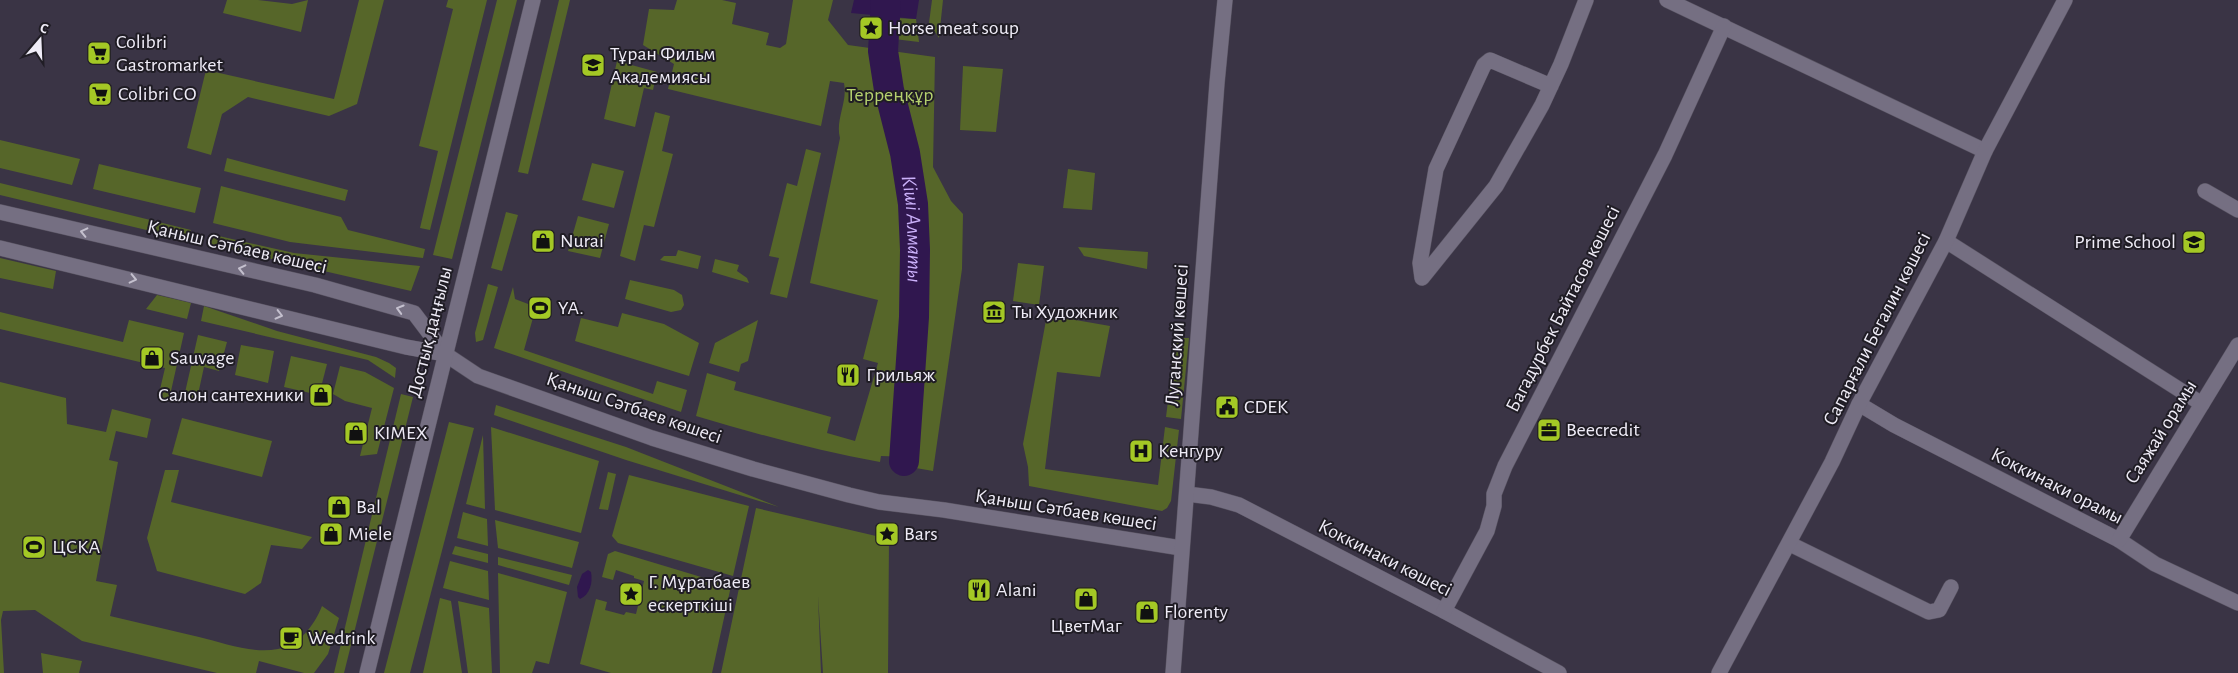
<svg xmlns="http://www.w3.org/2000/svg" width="2238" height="673" viewBox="0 0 2238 673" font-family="'Alegreya Sans',sans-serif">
<rect width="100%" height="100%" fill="#3a3445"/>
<g fill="#566629">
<polygon points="227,0 258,0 292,4 308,0 301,32 223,13"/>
<polygon points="359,0 384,0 357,104 329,116 248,97 222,114 211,155 187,148 206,70 334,99"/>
<polygon points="448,0 487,0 430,230 420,228 438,151 419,146 453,9 446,7"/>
<polygon points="497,0 517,0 452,259 433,255"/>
<polygon points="559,0 570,0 528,174 518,172"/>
<path d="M677,0H722L736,3L732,24L769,33L766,45L780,48L786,44L793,0H833L828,20L848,45L935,57L933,167L951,201L963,214L962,269L933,471L910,467V457L881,456L880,462C818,451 757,434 696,416L707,373L736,382L734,390L831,417L827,433L855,441L878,363L863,359L878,300L810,283L840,138C835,120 848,102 844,83L830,81L821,126L668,89L674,64L643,45L649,9L674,10Z"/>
<polygon points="932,0 943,0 939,38 929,23"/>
<polygon points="895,18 916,19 919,42 894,39"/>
<polygon points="617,61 657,72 653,90 644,88 635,127 604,119"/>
<polygon points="963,66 1003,69 996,132 960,130"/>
<polygon points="655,112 670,116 662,151 673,154 654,227 644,225 635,261 620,256"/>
<polygon points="0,140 80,159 72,185 0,168"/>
<polygon points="806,149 821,153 787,298 770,294 779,258 769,256 787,183 797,186"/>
<polygon points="227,158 348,190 345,201 224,171"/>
<polygon points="592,163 624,171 614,208 582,200"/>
<polygon points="99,164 201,188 195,213 93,189"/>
<polygon points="1068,169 1095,173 1092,210 1063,208"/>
<polygon points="0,183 191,230 184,239 0,195"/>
<polygon points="221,186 341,217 348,230 425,249 423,258 290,242 213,223"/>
<polygon points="506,212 518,215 502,271 491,268"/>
<polygon points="578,216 609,224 600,258 568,251"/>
<polygon points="210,234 294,253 420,266 411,291 211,245"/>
<polygon points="1078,247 1148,252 1147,269 1084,256"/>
<polygon points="678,250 701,256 698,269 660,260 664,256 676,256"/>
<polygon points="0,258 56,271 53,289 0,278"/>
<polygon points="715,259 739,265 737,271 747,278 749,283 712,272"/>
<polygon points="1018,263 1044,266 1039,305 1013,301"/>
<polygon points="630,280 674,290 682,295 684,305 681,310 671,312 625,299"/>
<polygon points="488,284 498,287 483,340 476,342 475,333"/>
<polygon points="513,287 515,299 536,307 524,350 653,394 657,381 687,390 681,412 494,348"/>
<polygon points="157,295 191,303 187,319 146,309"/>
<polygon points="204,306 277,331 376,357 389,363 396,368 395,378 368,360 201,321"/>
<polygon points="0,312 123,342 129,320 184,333 169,400 158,398 165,368 0,329"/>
<polygon points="622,313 664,324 699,343 689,376 575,341 581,318 618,327"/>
<polygon points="1047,315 1110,326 1100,377 1057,372 1045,469 1158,485 1165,427 1179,430 1171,501 1167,508 1162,511 1029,486 1028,467 1023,444"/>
<polygon points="758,320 748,361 741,364 739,372 709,363 715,343"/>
<polygon points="198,335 227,342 219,371 204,367 197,399 184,397"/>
<polygon points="1176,338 1189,338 1181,419 1166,417"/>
<polygon points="241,345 274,351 268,383 235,375"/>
<polygon points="291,356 327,364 319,395 284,387"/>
<polygon points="340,366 365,372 394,388 377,454 360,456 372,408 345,401 333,394"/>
<path d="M0,382L66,398L67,424L106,432L112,409L151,419L147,438L116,431L109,460L118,462L96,581L117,585L110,616C140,623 169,630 199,637C224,643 252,654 278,649C300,644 314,626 322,606L339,618L328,654L314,673H304L259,661L256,673H217L82,641L35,610L3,611L1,620L4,673H0Z"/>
<polygon points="401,394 413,397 344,673 334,673"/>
<polygon points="496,405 626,447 779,507 626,460 494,415"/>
<polygon points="182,418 272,441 262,477 172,454"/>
<polygon points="449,422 474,428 410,673 384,673"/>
<polygon points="491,427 599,461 581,533 495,510"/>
<polygon points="483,435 485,509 466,504"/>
<polygon points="165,470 179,470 171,502 312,537 302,549 271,545 261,583 245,594 157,571 147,538"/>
<polygon points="608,472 616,474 608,510 599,509"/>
<polygon points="629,475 749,506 733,576 618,543 612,536"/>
<polygon points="756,508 889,539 888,673 823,673 818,596 821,673 721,673"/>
<polygon points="463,512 487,519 488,546 457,538"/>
<polygon points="495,520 579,542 572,568 498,548"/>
<polygon points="455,546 488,554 488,563 452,554"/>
<polygon points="615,551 731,586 712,673 611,673 580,664 596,599 607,602 605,610 624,615 626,612 636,614 644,581 634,578 634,576 616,570 613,580 602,577 608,554"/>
<polygon points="498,557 572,575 569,585 498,565"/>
<polygon points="450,561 488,571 489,600 443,588"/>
<polygon points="498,573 567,592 549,664 536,661 532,673 500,673"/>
<polygon points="440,598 451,601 462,673 423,673"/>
<polygon points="458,601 489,608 492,673 468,673"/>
<polygon points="41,653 82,661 79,673 43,673"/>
</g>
<g fill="#30174f">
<polygon points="854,0 919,0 916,19 851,13"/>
<path d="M588,570L591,572C593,582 590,595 580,599L578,597L577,587L582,574Z"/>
</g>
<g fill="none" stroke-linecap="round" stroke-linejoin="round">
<path stroke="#30174f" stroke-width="30" id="s1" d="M886,0L883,51L889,90L905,153L913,204L915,250L914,317L904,461"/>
<g stroke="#575260" stroke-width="16">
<g id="minor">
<polyline points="1667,0 1985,151"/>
<polyline points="1551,86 1490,60 1484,65 1436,169 1420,263 1422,278 1496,186 1542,105 1561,64 1586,0"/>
<polyline points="2205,191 2238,210"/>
<polyline points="1946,241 2202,404"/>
<polyline points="1859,404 1894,425 2119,540 2155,564 2238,603"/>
<polyline points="1187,494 1211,497 1239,505 1444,611 1559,673"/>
<polyline points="2119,540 2238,345"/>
<polyline points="1790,544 1929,612 1939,610 1951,587"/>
<polyline points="1444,611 1487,531 1494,506 1494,494 1505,466 1665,155 1724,26"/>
<polyline points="1719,673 1832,462 1859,404 1946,241 1985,151 2065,0"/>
</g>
</g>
<g stroke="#575260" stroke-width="16">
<g id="tertiary">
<polyline points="445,354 478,376 652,438 753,469 849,495 879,502 944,510 1181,548"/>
<polyline points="1173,673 1217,83 1225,0"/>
</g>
</g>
<g stroke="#575260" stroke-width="16">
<g id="secondary">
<polyline points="0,212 315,285 414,313 445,354"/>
<polyline points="0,248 406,347 445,354"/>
<polyline points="367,673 533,0"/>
</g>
</g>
<use href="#minor" stroke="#756f82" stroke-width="15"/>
<use href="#tertiary" stroke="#756f82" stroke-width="15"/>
<use href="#secondary" stroke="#756f82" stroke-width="15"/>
</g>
<defs><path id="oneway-chevron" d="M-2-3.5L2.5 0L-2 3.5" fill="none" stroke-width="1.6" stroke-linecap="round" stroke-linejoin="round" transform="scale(1.25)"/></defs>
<g stroke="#c4c0ce">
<use href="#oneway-chevron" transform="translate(84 232) rotate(-167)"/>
<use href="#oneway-chevron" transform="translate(242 269) rotate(-167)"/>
<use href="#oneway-chevron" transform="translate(133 279) rotate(13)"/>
<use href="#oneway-chevron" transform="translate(400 309) rotate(-164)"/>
<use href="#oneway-chevron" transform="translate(279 315) rotate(14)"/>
</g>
<defs>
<g id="sight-square" transform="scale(1.25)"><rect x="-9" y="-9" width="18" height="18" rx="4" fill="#a4c825" stroke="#201d25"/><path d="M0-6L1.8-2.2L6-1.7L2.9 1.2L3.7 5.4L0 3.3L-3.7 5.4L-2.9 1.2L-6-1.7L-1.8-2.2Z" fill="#111"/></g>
<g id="supermarket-square" transform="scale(1.25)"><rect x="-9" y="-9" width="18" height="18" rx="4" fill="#a4c825" stroke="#201d25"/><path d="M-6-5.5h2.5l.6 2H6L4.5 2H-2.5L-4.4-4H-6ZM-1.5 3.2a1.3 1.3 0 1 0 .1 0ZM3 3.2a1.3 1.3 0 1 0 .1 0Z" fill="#111"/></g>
<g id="university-square" transform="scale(1.25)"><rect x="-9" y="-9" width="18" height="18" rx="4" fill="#a4c825" stroke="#201d25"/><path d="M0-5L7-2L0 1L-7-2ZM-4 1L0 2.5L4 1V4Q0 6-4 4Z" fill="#111"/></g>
<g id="shop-square" transform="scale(1.25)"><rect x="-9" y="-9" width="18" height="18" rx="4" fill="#a4c825" stroke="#201d25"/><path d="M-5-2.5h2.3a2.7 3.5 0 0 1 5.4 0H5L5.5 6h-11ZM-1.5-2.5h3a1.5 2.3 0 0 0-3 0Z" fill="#111"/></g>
<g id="school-square" transform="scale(1.25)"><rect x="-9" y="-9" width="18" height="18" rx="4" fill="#a4c825" stroke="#201d25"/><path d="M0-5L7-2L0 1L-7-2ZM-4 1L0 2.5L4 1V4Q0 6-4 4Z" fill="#111"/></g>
<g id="stadium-square" transform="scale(1.25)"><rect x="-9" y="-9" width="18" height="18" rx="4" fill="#a4c825" stroke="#201d25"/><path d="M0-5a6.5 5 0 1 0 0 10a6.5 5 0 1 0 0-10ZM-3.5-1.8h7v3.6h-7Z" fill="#111"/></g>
<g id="museum-square" transform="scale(1.25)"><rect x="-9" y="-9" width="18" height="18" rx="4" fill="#a4c825" stroke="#201d25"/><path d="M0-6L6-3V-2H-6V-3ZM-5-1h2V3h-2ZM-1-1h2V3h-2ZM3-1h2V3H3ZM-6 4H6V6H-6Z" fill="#111"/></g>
<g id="restaurant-square" transform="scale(1.25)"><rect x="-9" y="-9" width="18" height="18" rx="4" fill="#a4c825" stroke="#201d25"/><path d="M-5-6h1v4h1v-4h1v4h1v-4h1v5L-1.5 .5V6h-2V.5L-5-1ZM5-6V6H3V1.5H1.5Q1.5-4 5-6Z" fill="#111"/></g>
<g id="civic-square" transform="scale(1.25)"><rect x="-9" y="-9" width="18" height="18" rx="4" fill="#a4c825" stroke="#201d25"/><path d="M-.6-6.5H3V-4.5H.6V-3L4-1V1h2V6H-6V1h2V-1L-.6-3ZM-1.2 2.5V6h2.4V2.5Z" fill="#111"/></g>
<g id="office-square" transform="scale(1.25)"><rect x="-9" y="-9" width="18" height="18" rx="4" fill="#a4c825" stroke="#201d25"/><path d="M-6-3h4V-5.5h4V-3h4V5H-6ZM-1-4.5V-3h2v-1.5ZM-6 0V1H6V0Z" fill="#111"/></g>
<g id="hospital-square" transform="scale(1.25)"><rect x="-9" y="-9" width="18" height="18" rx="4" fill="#a4c825" stroke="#201d25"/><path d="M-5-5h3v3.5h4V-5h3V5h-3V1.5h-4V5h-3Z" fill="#111"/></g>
<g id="cafe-square" transform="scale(1.25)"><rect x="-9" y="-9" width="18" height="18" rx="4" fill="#a4c825" stroke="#201d25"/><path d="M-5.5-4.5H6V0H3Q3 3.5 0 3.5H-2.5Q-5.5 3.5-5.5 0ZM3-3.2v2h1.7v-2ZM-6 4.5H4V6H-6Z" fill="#111"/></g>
</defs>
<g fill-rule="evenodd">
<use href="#sight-square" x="871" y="28"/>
<use href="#supermarket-square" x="99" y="53"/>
<use href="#university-square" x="593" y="65"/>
<use href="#supermarket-square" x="100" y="94"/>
<use href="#shop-square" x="543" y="241"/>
<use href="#school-square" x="2194" y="242"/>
<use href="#stadium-square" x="540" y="308"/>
<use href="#museum-square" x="994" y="312"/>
<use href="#shop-square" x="152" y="358"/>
<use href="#restaurant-square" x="848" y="375"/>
<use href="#shop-square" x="321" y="395"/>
<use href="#civic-square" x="1227" y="407"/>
<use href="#office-square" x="1549" y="430"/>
<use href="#shop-square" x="356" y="433"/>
<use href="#hospital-square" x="1141" y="451"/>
<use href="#shop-square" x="339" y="507"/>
<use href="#shop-square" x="331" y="534"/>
<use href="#sight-square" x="887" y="534"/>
<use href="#stadium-square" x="34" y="547"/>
<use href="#restaurant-square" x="979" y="590"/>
<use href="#sight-square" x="631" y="594"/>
<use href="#shop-square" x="1086" y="599"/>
<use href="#shop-square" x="1147" y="612"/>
<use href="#cafe-square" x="291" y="638"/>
</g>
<g text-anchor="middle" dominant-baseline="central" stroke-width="4" stroke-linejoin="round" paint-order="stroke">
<g font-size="20" fill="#efecf7" stroke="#201d25" text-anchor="start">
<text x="888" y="28">Horse meat soup</text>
<text x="116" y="42">Colibri<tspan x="116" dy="23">Gastromarket</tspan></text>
<text x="610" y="54">Тұран Фильм<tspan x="610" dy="23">Академиясы</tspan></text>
<text x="118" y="94">Colibri СО</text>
<text x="560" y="241">Nurai</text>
<text x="2176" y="242" text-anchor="end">Prime School</text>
<text x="558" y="308">YA.</text>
<text x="1012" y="312">Ты Художник</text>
<text x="170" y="358">Sauvage</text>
<text x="866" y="375">Грильяж</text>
<text x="304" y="395" text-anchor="end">Салон сантехники</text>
<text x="1244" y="407">CDEK</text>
<text x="1566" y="430">Beecredit</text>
<text x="374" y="433">KIMEX</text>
<text x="1158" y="451">Кенгуру</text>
<text x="356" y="507">Bal</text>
<text x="348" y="534">Miele</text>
<text x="904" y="534">Bars</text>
<text x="52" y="547">ЦСКА</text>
<text x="648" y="582">Г. Мұратбаев<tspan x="648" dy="23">ескерткіші</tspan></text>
<text x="996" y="590">Alani</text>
<text x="1164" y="612">Florenty</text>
<text x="1086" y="626" text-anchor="middle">ЦветМаг</text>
<text x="308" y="638">Wedrink</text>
</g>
<g font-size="20" fill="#b5d16e" stroke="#201d25">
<text x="890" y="95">Терреңқұр</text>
</g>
<g font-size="20" fill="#efecf7" stroke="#201d25">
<text transform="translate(237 247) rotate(13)">Қаныш Сәтбаев көшесі</text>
<text transform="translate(1563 309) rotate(-63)">Багадурбек Байтасов көшесі</text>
<text transform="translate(1877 329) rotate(-63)">Сапарғали Бегалин көшесі</text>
<text transform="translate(430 332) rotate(-76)">Достық даңғылы</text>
<text transform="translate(1177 335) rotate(-86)">Луганский көшесі</text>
<text transform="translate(634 408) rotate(19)">Қаныш Сәтбаев көшесі</text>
<text transform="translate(2161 432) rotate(-58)">Саяжай орамы</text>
<text transform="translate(2057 486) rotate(27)">Коккинаки орамы</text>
<text transform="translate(1066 510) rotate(9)">Қаныш Сәтбаев көшесі</text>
<text transform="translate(1385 558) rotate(27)">Коккинаки көшесі</text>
</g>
<g font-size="21" font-style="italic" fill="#cbb1fa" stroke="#201d25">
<text stroke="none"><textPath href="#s1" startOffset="232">Кіші Алматы</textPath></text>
</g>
</g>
<g transform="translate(40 40) rotate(19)" stroke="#201d25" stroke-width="4" paint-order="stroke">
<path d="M0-4L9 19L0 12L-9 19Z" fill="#efecf7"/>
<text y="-8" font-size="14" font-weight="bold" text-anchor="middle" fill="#efecf7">С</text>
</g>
</svg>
